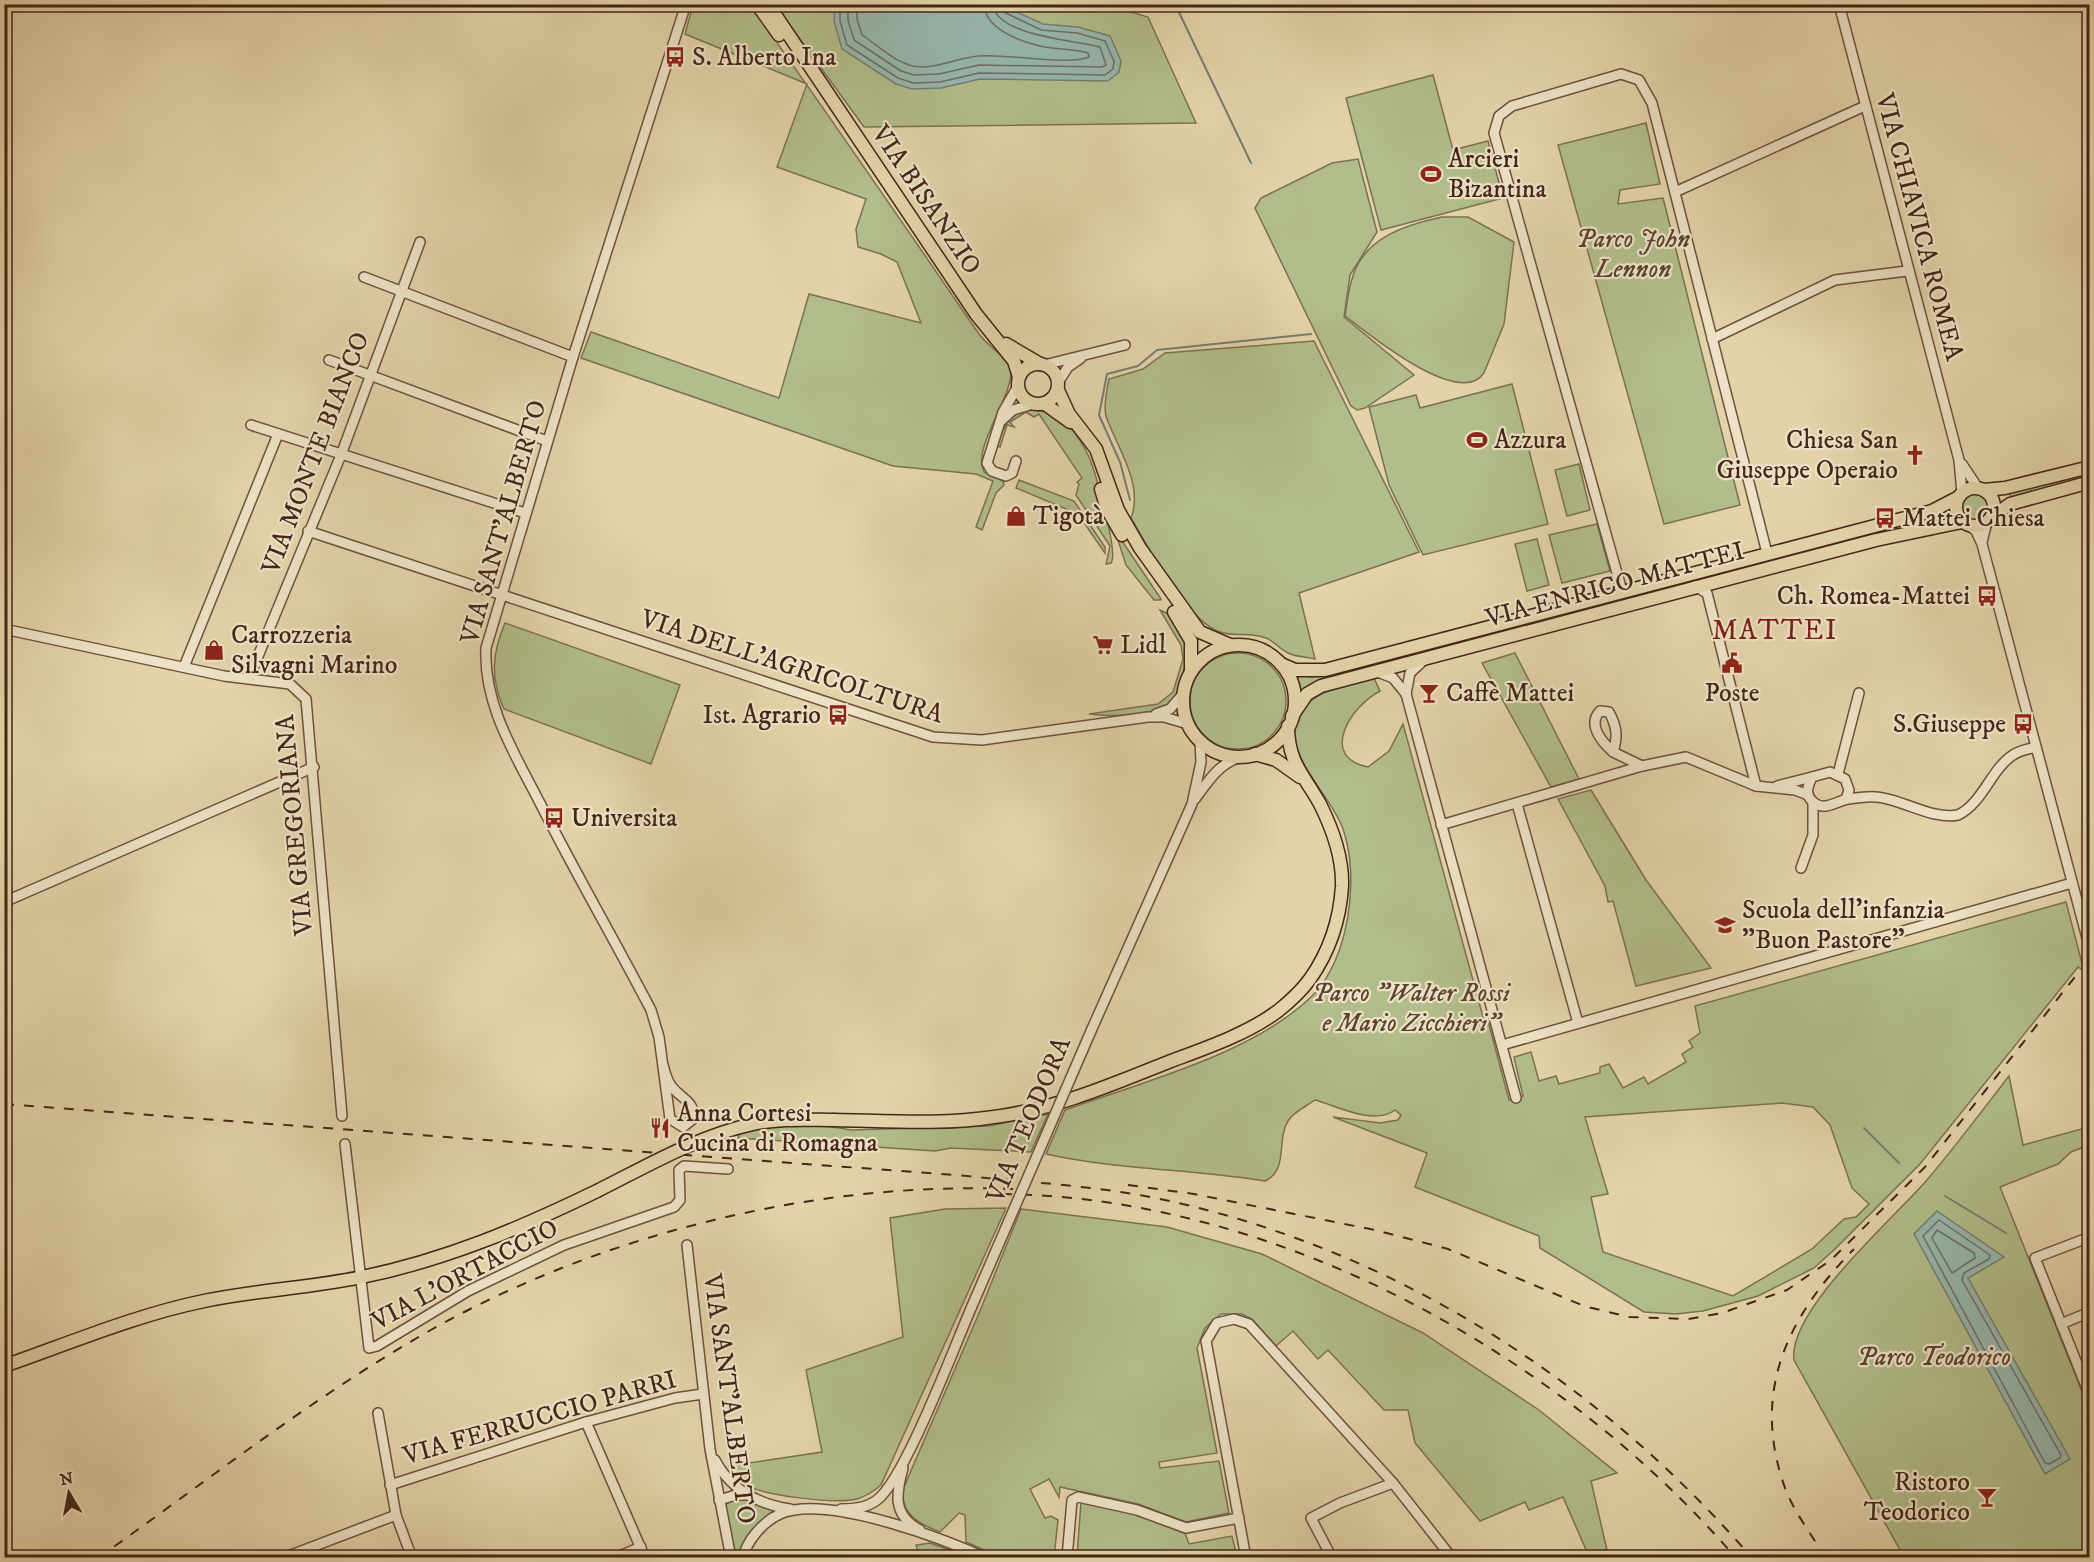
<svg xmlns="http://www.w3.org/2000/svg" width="2094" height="1562" viewBox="0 0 2094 1562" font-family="'IM FELL DW Pica',serif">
<rect width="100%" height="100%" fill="#e4d3a9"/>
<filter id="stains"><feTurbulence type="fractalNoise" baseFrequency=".00333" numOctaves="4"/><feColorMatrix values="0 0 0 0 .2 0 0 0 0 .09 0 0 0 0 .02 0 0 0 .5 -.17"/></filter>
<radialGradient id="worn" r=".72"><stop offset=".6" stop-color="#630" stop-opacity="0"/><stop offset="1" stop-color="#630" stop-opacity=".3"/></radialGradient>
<g fill="#b1bd8a" stroke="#7b7152" stroke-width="1.5" fill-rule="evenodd">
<path d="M693,5H750C828,113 903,224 979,334C988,346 1002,354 1011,366C1015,397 971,446 984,472L1003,481L1004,485L996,493L982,530L976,527L993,481L976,474L893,466L581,358L591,332L779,398L809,294L921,323L897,262L881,254L858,247L856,229L866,199L777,167L807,84L685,34Z"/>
<polygon points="775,5 1108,5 1148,17 1196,123 864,127"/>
<polygon points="1433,75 1453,150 1488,141 1503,198 1381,230 1346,98"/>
<polygon points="1646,123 1660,184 1620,190 1618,204 1663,198 1740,505 1664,524 1558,145"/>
<polygon points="1358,159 1377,232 1350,275 1344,317 1414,375 1365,408 1357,410 1351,406 1255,208 1261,198 1332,163"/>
<path d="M1442,217H1468L1514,242L1504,324L1484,373C1459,409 1369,334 1345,316C1347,304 1348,291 1352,279C1363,238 1405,225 1442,217Z"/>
<path d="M1314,341L1419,552L1299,593L1315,659C1307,657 1296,657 1288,653C1280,649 1274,641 1266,638C1250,632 1234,637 1220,632C1189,623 1147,546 1131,518C1144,484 1117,448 1106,416C1103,405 1107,390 1109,379L1143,369L1165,353Z"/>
<polygon points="1512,384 1548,524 1423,555 1389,485 1369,407 1416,395 1420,408"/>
<path d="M1027,410C1045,411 1056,412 1069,426C1077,435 1084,446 1089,457C1095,471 1119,554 1111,563L1106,564L1110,546L1076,495L1079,484L1077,482L1082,478L1039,414L1034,417L1026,412L1010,422L1014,427L1007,425L1000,447L997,446C1003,428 1007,415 1027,410Z"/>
<polygon points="1579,464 1590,510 1567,516 1555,470"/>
<polygon points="2089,471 2089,477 2011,498 2009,492"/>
<polygon points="1019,480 1074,501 1105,547 1105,553 1078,514 1016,488"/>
<circle cx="1975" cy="507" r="13"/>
<polygon points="1912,519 1911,523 1690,583 1688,578"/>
<polygon points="1597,524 1610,571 1562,583 1549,535"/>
<polygon points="1120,538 1161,599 1161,600 1154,600 1126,565 1118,540"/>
<polygon points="1537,539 1549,585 1527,591 1515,544"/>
<polygon points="1679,580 1681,587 1319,681 1297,694 1293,674 1311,677 1323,675"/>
<path d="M1160,610C1190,622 1189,656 1181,682C1178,690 1178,696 1171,702C1155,716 1110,717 1089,714L1158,704L1173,692L1183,659L1181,645Z"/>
<path d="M505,623L680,685L651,764L504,709C490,678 492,654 505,623Z"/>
<circle cx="1238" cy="701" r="48"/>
<polygon points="1515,653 1579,779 1551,787 1482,663"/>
<path d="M1374,678L1380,691C1351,706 1318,757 1368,767L1389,751L1403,724L1483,1017H1487L1509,1100L1523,1096L1514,1057L1531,1052L1539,1081L1556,1076L1559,1084L1600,1073V1067L1609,1064L1623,1088L1644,1077L1648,1084L1686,1062L1682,1054L1693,1047L1689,1041L1700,1033L1695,1006L2066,902L2084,971L2078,967L1920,1164L1836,1248L1814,1268L1758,1296L1703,1311L1676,1314L1644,1312L1540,1248L1539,1236L1415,1187L1427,1153L1333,1117L1380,1123L1398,1120L1401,1115L1395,1110C1374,1126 1337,1106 1315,1100C1307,1106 1293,1112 1288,1121C1276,1140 1289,1170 1265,1181C1192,1169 1118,1170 1046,1154L1065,1110C1142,1082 1253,1054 1312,996C1349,960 1360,877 1343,829C1332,796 1282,754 1297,719C1309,690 1348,685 1374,678ZM1782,1103L1813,1107L1830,1125L1852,1188L1869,1204L1856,1217L1844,1219L1812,1249L1733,1296L1603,1252L1591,1197L1608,1194L1585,1117Z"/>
<polygon points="1591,790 1646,880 1711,968 1636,986 1613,901 1608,902 1605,886 1558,799"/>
<path d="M2009,1076L2023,1145L2089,1127L2083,1104L2089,1102V1145L2071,1152L2058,1164L2000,1187L2089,1409V1557H1904L1794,1360C1787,1311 1894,1218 1927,1180C1955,1147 1982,1111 2009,1076Z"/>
<path d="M1048,1114L1031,1152L951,1148L935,1151L738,1138L740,1133C776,1125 815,1123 851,1130L989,1126Z"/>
<path d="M1006,1208L881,1485C874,1491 867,1496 857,1499C836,1504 762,1496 744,1484C737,1479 733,1473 729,1466L822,1452L806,1370L903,1337L890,1218L945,1209Z"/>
<path d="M1021,1209L1167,1227L1262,1254L1423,1333L1539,1410L1617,1473L1591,1481L1607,1550L1587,1552L1563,1497L1529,1510L1525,1502L1480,1521L1415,1443L1408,1410H1384L1328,1350L1318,1359L1293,1331L1276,1346L1252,1319L1242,1314H1221L1205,1328L1197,1348L1217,1453L1159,1462L1160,1468L1219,1461L1229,1513L1186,1522L1138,1504L1060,1487L1059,1497L1049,1479L1030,1489L1045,1518L1051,1516L1058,1520L1054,1557L1002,1558L966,1542L965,1515L959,1513L940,1532C918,1524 898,1512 904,1487L980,1311Z"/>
<path d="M735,1498L748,1499L776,1510C757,1522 746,1536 739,1557H734L725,1505Z"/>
<polygon points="1081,1502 1132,1513 1185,1533 1189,1544 1232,1536 1237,1557 1077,1556"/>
<polygon points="930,1543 969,1557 920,1557 916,1545"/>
</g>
<g fill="#96b7ae" stroke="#767d72" stroke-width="1.5">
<polygon points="835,5 1001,5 1043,24 1078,27 1110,36 1121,61 1119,72 1108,81 980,79 941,88 912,89 896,84 842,49 834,21"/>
<polygon points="1937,1211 2004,1257 1968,1278 2070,1459 2045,1474 1914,1234"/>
</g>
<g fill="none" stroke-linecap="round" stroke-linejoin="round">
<g stroke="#6e6e64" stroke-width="1.5">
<polyline points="840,4 840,21 847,45 898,78 913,83 940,82 979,73 1105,75 1113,69 1114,61 1105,41 1077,33 1041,30 1004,12 1000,4"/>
<path d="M848,4V20L854,40L901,71L914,75L939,74L979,65L1102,67L1106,65L1100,47C1076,40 995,36 993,4"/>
<path d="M857,4V19L862,35C877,45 895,62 913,66C935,70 956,58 978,56C1006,53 1065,66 1089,57L1088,53C1071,48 1053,50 1036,45C1017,40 985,28 984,4"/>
<polygon points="1939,1220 1990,1255 1989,1259 1964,1273 1962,1280 2061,1455 2060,1458 2049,1464 2045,1463 1923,1236"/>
<polygon points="1937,1230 1974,1253 1975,1258 1952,1273 1932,1238"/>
</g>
<g stroke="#767d72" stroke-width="2">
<polyline points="1175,4 1251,163"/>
<polyline points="1130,500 1120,462 1099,415 1107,374 1138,366 1157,350 1311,334"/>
<polyline points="1864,1128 1899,1163"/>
<polyline points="1945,1196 2006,1233"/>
</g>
<g stroke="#6d503d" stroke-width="12">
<g id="minor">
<polyline points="1839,4 1959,460 1962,493"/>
<polyline points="1675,192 1865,106"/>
<polyline points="364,277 573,357"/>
<polyline points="1712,339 1835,280 1907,271"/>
<polyline points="329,360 547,441"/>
<polyline points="1044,365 1125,345"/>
<polyline points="1059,381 1068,367 1081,358"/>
<polyline points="1001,421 1013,410 1033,404"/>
<polyline points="251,425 525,513"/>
<polyline points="1016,461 1012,473 1006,476 992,471 987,463 1003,412 1018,386"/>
<polyline points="1962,464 1978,488"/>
<polyline points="1970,526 1976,531 1982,544 2090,949"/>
<polyline points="308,531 933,737 982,740 1148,717 1164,717 1188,724"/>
<polyline points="1982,542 1987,522"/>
<polyline points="1695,586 1707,593 1756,786"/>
<polyline points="1622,591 1494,133 1499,116 1512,106 1621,74 1639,80 1652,103 1767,553"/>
<polyline points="4,629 224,676 290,684 306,699 342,1116"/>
<polyline points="1425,659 1410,673 1406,694 1516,1098"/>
<polyline points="184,667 278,434"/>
<polyline points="1375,671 1393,678 1406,694"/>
<polyline points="249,678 341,455 420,242"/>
<polyline points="1156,714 1170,709 1184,693"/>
<path d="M1613,752C1602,742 1587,725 1600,711L1609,712C1617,727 1618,736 1613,752L1642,766"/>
<polyline points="1838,774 1859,693"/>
<polyline points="1777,786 1812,777"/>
<path d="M1195,799C1209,780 1219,763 1243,756"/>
<path d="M1846,799L1849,790L1845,779L1830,772L1812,777C1808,786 1804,794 1813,802C1825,812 1836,801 1848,799C1856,798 1868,796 1876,797C1902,799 1932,820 1958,815C1983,803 1991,769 2013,755C2020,750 2029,749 2036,747"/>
<polyline points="1517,804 1578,1023"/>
<polyline points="1441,825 1642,766 1686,757 1756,786 1795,790 1808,795"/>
<polyline points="1801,868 1813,835 1813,802"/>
<polyline points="4,902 314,767"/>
<polyline points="1091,1031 1192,804 1201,762 1200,741"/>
<polyline points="1502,1045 2072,883"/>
<path d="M663,1065C665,1071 666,1078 670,1084C678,1098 696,1100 693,1119L683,1127L670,1119L659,1037L651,1010C615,941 576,874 541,805C516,756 483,705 486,648L573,357L686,4"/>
<polyline points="345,1144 369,1348 377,1346 468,1291 564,1245 674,1207 680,1200 679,1170 684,1166 728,1169"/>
<polyline points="2090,1237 2035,1258 2090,1396"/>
<polyline points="687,1245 710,1449 731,1558"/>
<polyline points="2061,1324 2090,1312"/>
<polyline points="378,1413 396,1515 412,1558"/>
<polyline points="586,1422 645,1558"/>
<path d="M715,1460C731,1490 757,1504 790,1509"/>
<path d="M903,1468C896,1494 892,1515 920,1530"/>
<polyline points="390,1485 586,1422 675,1398 703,1394"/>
<polyline points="719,1500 736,1495 746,1495"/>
<path d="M841,1509C854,1509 866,1508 877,1500C905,1479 955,1345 972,1306"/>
<polyline points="283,1558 396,1515"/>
<polyline points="615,1558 641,1547"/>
<path d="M743,1558C745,1549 750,1540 756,1533C766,1521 778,1512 794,1510C843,1502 940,1537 986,1558"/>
<polyline points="1067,1558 1072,1500 1078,1497 1137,1510 1186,1528 1239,1518"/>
<polyline points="1246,1558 1206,1341 1217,1323 1234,1319 1249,1324 1393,1483 1452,1558"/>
<polyline points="1332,1558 1311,1518 1340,1503 1393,1483"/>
</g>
</g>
<g stroke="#452519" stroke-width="15">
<g id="major">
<polyline points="757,4 779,35"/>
<polyline points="768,4 976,314 1014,361 1019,377"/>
<polyline points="1006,344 1040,364"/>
<circle cx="1038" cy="384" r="20"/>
<polyline points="1058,390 1069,414 1096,449 1118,510 1140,548 1200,632 1230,645"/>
<polyline points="1045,404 1070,422"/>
<circle cx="1975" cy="507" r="19"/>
<polyline points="1101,489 1107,509 1122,535"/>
<polyline points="1984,490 2005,488 2090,467"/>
<polyline points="1991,518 2010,504 2090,482"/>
<polyline points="1174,612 1191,641 1191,671"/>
<circle cx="1239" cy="701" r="56"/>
<polyline points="1281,664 1295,670 1325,670 1932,511 1959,497"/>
<polyline points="1292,716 1307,694 1321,686 1876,540 1962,522"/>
<polyline points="1255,754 1276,760 1300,777"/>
<path d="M835,1120C888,1121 942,1125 994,1117C1056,1109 1113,1084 1171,1061C1206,1048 1247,1034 1278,1011C1288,1003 1302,990 1310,979C1329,952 1340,919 1342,886C1343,857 1333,830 1320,804C1304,775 1288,763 1288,726"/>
<path d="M4,1366C70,1343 136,1315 204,1301C256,1290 310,1288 362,1277C445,1260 521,1228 597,1191"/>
</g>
</g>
<use href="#minor" stroke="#ede2c7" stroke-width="9"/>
<use href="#major" stroke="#e4d3a9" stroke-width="12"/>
<g stroke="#452519" stroke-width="2" stroke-dasharray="10 10" stroke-linecap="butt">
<path d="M4,1104L967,1176C1033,1183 1100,1186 1165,1200C1395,1250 1599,1381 1752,1558"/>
<polyline points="1128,1185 1194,1194 1375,1230 1448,1249 1584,1306 1629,1317 1688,1319 1722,1313 1787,1290 1831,1260 1925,1167 2078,973"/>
<path d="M1002,1194C1277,1197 1559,1353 1736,1558"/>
<path d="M98,1558C207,1481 313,1397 429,1331C601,1234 815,1181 1013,1189"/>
<path d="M1826,1558C1811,1534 1791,1508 1783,1482C1752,1389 1789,1315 1854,1249"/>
</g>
<g stroke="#6d503d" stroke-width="12" stroke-linecap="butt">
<polyline id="minor-bridge" points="972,1306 1091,1031"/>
</g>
<g stroke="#452519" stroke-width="15" stroke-linecap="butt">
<path id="major-bridge" d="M597,1191C647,1166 698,1136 753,1124C780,1118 808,1120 835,1120"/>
</g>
<use href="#minor-bridge" stroke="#ede2c7" stroke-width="9"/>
<use href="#major-bridge" stroke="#e4d3a9" stroke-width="12"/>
</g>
<defs>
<g id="bus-bare" transform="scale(1.62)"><path d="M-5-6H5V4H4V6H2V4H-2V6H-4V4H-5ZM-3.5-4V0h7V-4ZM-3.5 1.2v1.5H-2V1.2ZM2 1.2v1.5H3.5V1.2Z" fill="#8f2418" stroke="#ede2c7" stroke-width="2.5" paint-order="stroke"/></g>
<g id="stadium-bare" transform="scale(1.62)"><path d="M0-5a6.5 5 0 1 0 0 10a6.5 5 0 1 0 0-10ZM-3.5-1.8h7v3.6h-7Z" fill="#8f2418" stroke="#ede2c7" stroke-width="2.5" paint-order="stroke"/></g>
<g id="church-bare" transform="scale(1.62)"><path d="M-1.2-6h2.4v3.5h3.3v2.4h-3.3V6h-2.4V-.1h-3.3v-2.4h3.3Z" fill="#8f2418" stroke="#ede2c7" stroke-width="2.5" paint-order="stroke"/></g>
<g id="shop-bare" transform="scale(1.62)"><path d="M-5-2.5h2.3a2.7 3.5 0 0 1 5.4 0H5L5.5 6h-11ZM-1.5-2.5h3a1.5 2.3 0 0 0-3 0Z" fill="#8f2418" stroke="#ede2c7" stroke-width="2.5" paint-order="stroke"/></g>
<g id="supermarket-bare" transform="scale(1.62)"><path d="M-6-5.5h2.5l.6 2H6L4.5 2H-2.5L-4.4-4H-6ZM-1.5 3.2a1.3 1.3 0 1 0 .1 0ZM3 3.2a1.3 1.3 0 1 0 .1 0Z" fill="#8f2418" stroke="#ede2c7" stroke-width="2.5" paint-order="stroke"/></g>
<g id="civic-bare" transform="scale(1.62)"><path d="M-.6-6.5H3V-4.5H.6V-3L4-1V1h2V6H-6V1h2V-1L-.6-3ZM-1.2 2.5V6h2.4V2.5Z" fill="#8f2418" stroke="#ede2c7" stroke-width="2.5" paint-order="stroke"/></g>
<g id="bar-bare" transform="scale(1.62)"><path d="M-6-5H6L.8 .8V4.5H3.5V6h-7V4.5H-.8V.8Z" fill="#8f2418" stroke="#ede2c7" stroke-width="2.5" paint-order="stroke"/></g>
<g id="school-bare" transform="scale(1.62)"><path d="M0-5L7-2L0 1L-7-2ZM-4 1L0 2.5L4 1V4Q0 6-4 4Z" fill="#8f2418" stroke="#ede2c7" stroke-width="2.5" paint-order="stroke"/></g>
<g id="restaurant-bare" transform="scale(1.62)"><path d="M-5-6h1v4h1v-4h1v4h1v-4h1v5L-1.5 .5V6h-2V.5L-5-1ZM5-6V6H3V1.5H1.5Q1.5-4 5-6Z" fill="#8f2418" stroke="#ede2c7" stroke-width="2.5" paint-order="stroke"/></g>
</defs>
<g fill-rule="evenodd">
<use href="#bus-bare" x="675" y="57"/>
<use href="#stadium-bare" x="1431" y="174"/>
<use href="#stadium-bare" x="1477" y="440"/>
<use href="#church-bare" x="1915" y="455"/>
<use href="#shop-bare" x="1016" y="516"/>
<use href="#bus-bare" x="1885" y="518"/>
<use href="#bus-bare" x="1987" y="596"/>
<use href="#supermarket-bare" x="1103" y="645"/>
<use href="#shop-bare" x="214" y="650"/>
<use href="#civic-bare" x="1732" y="663"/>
<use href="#bar-bare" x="1429" y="693"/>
<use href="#bus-bare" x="838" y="715"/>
<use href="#bus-bare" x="2023" y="724"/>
<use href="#bus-bare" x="554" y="818"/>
<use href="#school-bare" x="1725" y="925"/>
<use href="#restaurant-bare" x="660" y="1128"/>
<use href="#bar-bare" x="1987" y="1497"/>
</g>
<g text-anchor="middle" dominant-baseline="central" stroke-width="4.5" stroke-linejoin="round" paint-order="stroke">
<g font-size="26" fill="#452519" stroke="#ede2c7" text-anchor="start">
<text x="692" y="57">S. Alberto Ina</text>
<text x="1448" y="159">Arcieri<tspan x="1448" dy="30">Bizantina</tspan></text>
<text x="1494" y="440">Azzura</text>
<text x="1898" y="440" text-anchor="end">Chiesa San<tspan x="1898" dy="30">Giuseppe Operaio</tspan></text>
<text x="1033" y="516">Tigotà</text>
<text x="1902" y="518">Mattei Chiesa</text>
<text x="1970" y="596" text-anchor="end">Ch. Romea-Mattei</text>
<text x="231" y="635">Carrozzeria<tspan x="231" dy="30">Silvagni Marino</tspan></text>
<text x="1120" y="645">Lidl</text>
<text x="1446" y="693">Caffè Mattei</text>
<text x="1732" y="693" text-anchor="middle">Poste</text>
<text x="821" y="715" text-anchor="end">Ist. Agrario</text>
<text x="2006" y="724" text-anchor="end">S.Giuseppe</text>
<text x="571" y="818">Universita</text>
<text x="1742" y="910">Scuola dell'infanzia<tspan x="1742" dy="30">"Buon Pastore"</tspan></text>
<text x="677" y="1113">Anna Cortesi<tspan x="677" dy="30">Cucina di Romagna</tspan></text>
<text x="1970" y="1482" text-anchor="end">Ristoro<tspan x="1970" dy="30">Teodorico</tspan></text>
</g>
<g font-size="26" fill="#452519" stroke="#ede2c7">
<text transform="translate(926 200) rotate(56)">VIA BISANZIO</text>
<text transform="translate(1919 227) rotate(75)">VIA CHIAVICA ROMEA</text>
<text transform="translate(316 453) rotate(-69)">VIA MONTE BIANCO</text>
<text transform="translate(504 522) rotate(-74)">VIA SANT'ALBERTO</text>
<text transform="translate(1615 585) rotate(-15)">VIA ENRICO MATTEI</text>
<text transform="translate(792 667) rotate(18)">VIA DELL'AGRICOLTURA</text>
<text transform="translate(295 825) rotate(-95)">VIA GREGORIANA</text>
<text transform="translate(1029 1120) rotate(-67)">VIA TEODORA</text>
<text transform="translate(465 1275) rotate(-28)">VIA L'ORTACCIO</text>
<text transform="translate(729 1399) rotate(82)">VIA SANT'ALBERTO</text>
<text transform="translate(540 1418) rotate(-16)">VIA FERRUCCIO PARRI</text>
</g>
<g font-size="26" font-style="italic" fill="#5b4330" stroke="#ede2c7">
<text x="1633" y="239">Parco John<tspan x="1633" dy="30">Lennon</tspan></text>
<text x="1411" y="993">Parco "Walter Rossi<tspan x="1411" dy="30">e Mario Zicchieri"</tspan></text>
<text x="1934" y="1357">Parco Teodorico</text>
</g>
<g font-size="28" letter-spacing="1.5" fill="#7a1f14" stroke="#ede2c7">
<text x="1775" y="630">MATTEI</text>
</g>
</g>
<rect width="2094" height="1562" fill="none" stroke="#e4d3a9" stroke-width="24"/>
<rect x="6" y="6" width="2082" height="1550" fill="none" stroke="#452519" stroke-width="3"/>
<rect x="12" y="12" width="2070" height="1538" fill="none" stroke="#452519" stroke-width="1.5"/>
<g transform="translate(69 1493) rotate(350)" stroke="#ede2c7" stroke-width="4.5" paint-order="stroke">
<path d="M0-4.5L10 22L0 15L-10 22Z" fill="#452519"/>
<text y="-9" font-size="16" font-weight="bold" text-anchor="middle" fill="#452519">N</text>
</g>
<rect width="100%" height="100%" filter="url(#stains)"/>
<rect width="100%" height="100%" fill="url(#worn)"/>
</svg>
